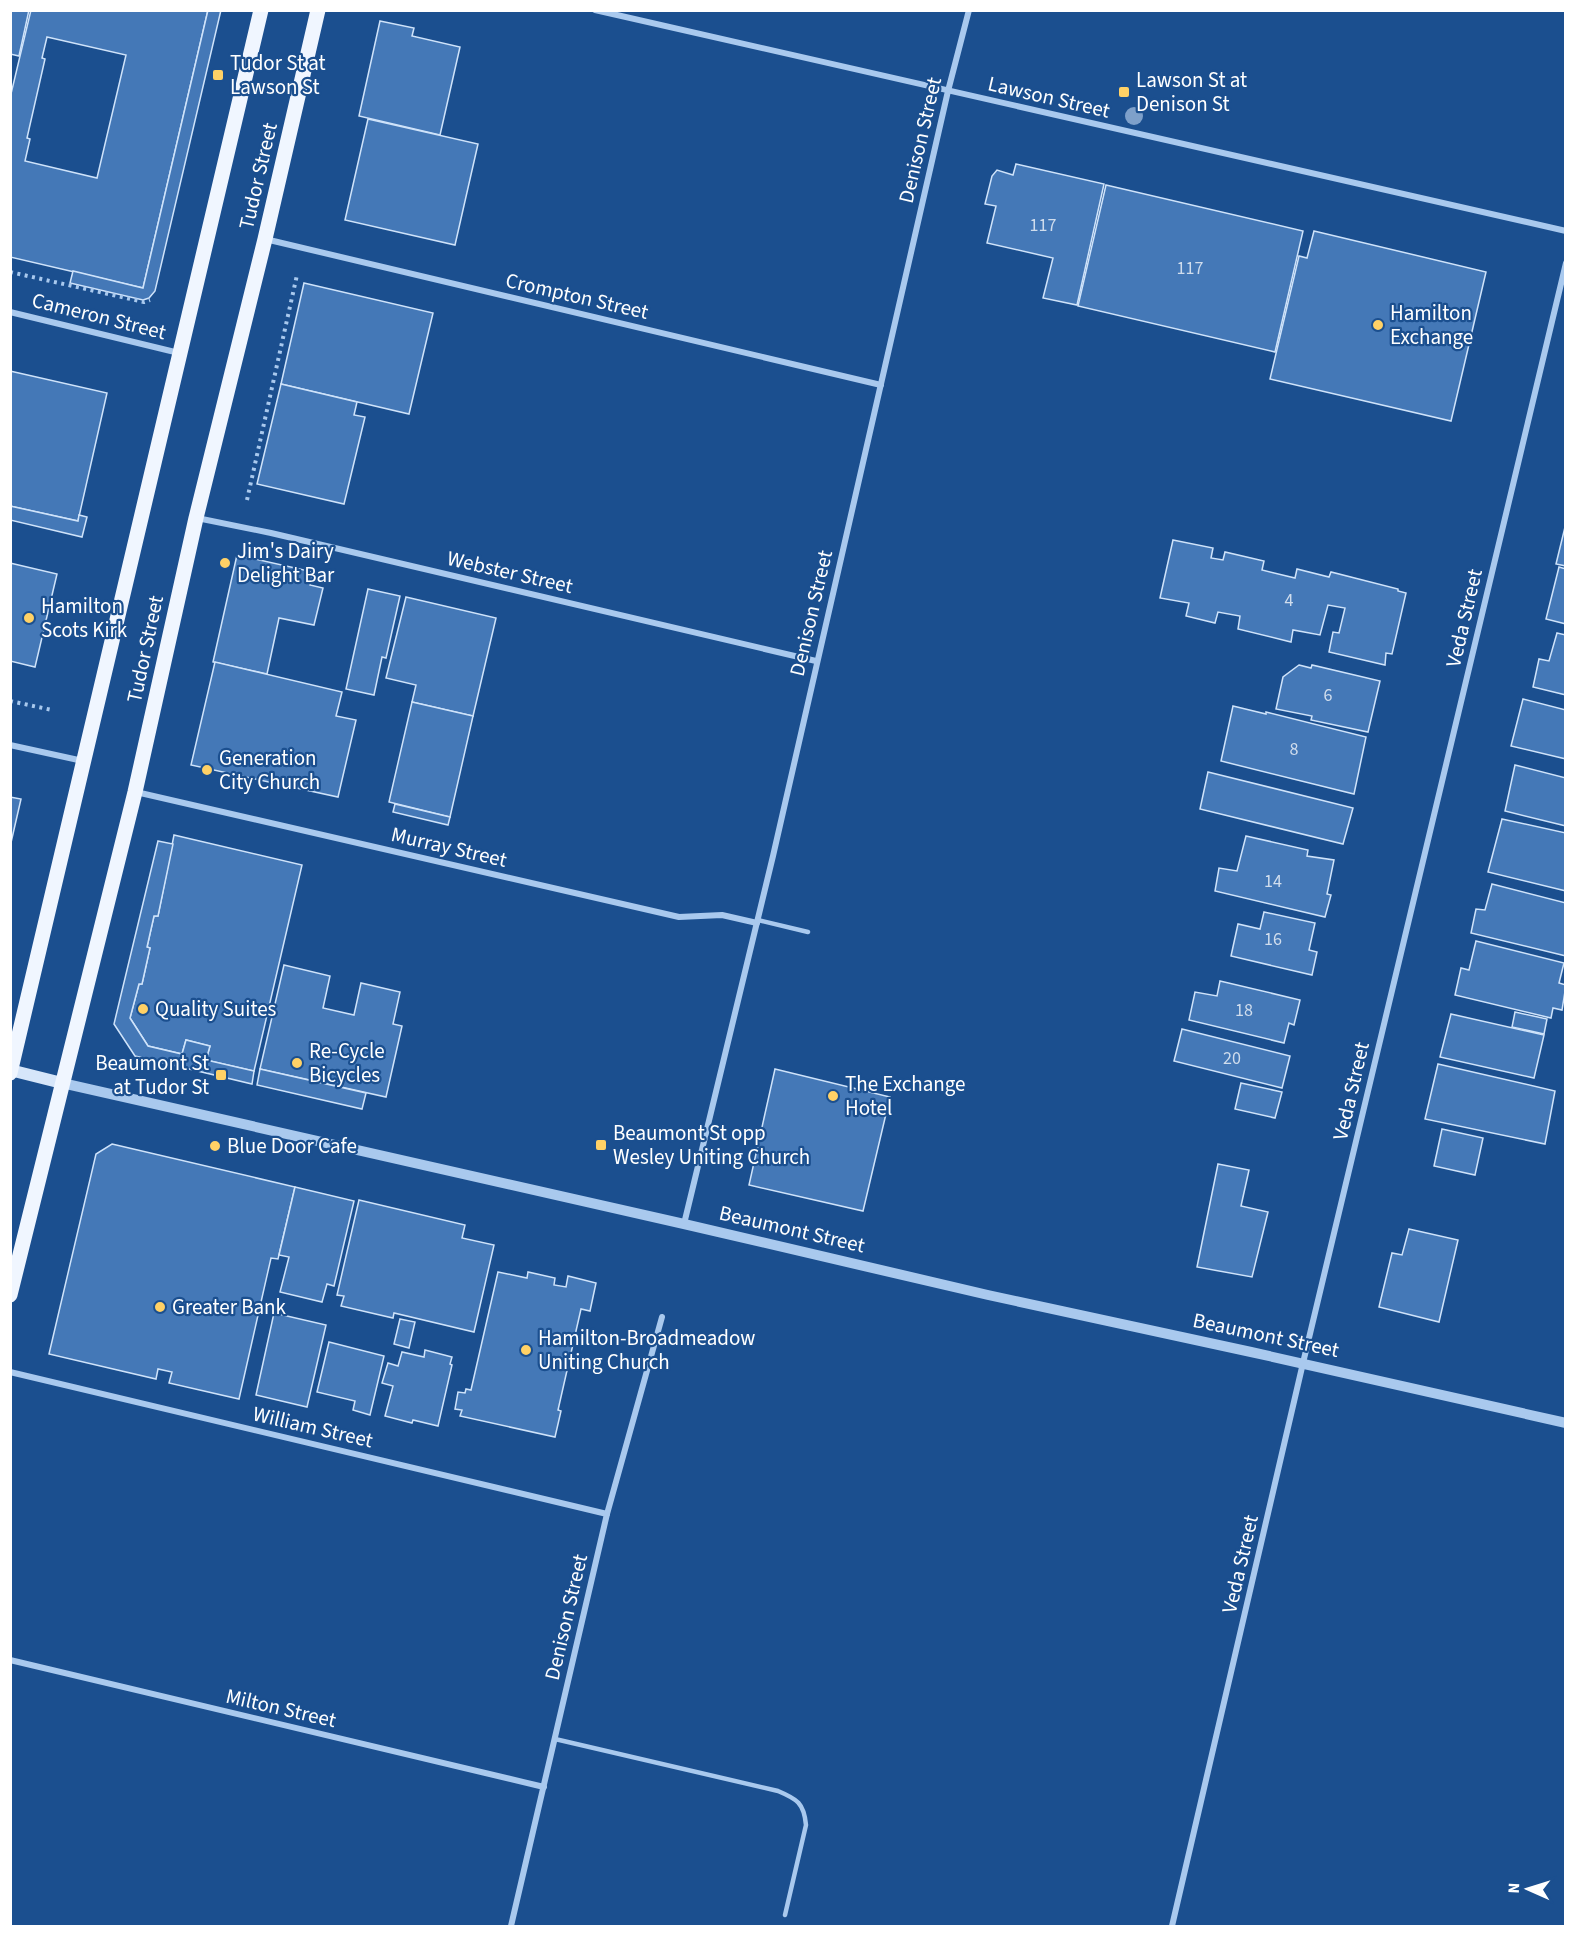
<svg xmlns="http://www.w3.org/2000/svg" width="1576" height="1937" viewBox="0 0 1576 1937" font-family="'Source Sans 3',sans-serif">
<rect width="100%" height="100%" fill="#1b4f8f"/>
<g fill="#4478b7" stroke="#cfe3fa" stroke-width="1.5" fill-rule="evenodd">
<polygon points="10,10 29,10 19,56 10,54"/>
<path d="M31,10H208L143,288L10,257V98ZM47,37L126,55L97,178L25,161L30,139L27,138L45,59L42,58Z"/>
<polygon points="208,10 221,10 155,291 149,298 143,300 70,283 73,271 143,288"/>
<polygon points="380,21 414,28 412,36 460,47 440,135 359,116"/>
<polygon points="368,119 478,144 455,245 345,220"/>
<polygon points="1016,164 1104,184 1077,305 1043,298 1053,258 987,243 996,206 985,204 992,176 997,170 1013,175"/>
<polygon points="1106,185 1303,231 1275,352 1078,306"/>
<polygon points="1314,231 1486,272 1451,421 1270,379 1299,256 1307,258"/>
<polygon points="304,283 433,313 409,414 281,384"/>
<polygon points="10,371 107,393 78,521 10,506"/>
<polygon points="281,384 357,402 354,415 365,417 344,504 257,484"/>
<polygon points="10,506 78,521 79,515 87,517 82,537 10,520"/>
<polygon points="1566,523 1566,566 1556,564"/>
<polygon points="1173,540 1213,548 1211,558 1223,560 1225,552 1264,561 1262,570 1295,578 1297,569 1329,577 1331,572 1398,589 1398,591 1406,593 1392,654 1386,653 1385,665 1329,652 1333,632 1339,633 1345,608 1328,605 1320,635 1293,630 1291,642 1238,629 1240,616 1218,612 1215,623 1186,616 1189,603 1160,598"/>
<polygon points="237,555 313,572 310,585 323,588 314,625 279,618 267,674 213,662"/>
<polygon points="10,563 57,574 35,667 10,661"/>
<polygon points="1559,567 1566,569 1566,624 1546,619"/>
<polygon points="368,589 400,596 386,658 382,657 374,695 346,689"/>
<polygon points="406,597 496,618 473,716 412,702 416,685 386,678"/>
<polygon points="1557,633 1566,635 1566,695 1533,687 1539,659 1549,661"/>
<polygon points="215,662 342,692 336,716 356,720 338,797 191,765"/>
<polygon points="1299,665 1311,668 1312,665 1380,681 1368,732 1311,720 1312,716 1276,709 1283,677"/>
<polygon points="1523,699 1566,710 1566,759 1511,746"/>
<polygon points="412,702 473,716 450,817 389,802"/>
<polygon points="1233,706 1266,714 1266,712 1366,737 1354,794 1221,761"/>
<polygon points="1515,765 1566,778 1566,826 1505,811"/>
<polygon points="1208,772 1353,808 1343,844 1200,809"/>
<polygon points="10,797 21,799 10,847"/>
<polygon points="395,804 450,817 448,825 393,812"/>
<polygon points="1502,819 1566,833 1566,891 1488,872"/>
<polygon points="174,835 302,865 254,1071 206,1060 210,1046 186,1040 182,1054 148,1046 130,1018 139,984 142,984 150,948 147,947 154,916 158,916"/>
<polygon points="1246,836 1308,850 1307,856 1334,860 1327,894 1331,895 1325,917 1215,891 1219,868 1237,871"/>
<polygon points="158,841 173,844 158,916 154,916 147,947 150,948 142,984 139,984 130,1018 148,1046 182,1054 186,1040 210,1046 206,1060 254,1071 252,1084 135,1056 114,1024"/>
<polygon points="1492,884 1566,903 1566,956 1471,933 1476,909 1485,910"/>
<polygon points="1264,912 1315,923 1309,950 1317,952 1312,975 1231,956 1238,924 1260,929"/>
<polygon points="1476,941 1564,963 1559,983 1566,985 1562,1010 1553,1008 1551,1018 1455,995 1461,968 1469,970"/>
<polygon points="284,965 330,976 323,1008 354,1015 361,983 400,992 393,1024 402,1026 386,1097 260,1069"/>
<polygon points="1220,981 1300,1000 1294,1025 1289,1023 1284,1043 1189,1020 1195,992 1217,996"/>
<polygon points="1515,1012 1547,1019 1544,1034 1512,1027"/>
<polygon points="1451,1014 1544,1035 1534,1078 1440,1057"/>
<polygon points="1182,1029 1290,1056 1282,1088 1174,1061"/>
<polygon points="1438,1064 1555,1091 1545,1144 1425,1119"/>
<polygon points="260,1069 366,1093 362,1109 257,1085"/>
<polygon points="775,1069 890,1097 863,1211 749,1185"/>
<polygon points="1241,1083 1282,1092 1275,1118 1235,1109"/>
<polygon points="1442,1129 1483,1138 1475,1175 1434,1166"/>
<polygon points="112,1144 295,1187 278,1259 271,1258 239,1399 169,1383 172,1372 158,1369 156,1379 49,1354 96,1154"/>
<polygon points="1218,1164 1249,1170 1241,1206 1268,1212 1252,1277 1197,1267"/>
<polygon points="295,1187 354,1201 334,1286 327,1284 322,1302 280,1292 289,1257 279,1255"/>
<polygon points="359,1200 465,1225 462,1238 494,1245 474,1332 394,1313 393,1318 341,1306 344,1296 337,1295"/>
<polygon points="1409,1229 1458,1240 1439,1322 1379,1307 1392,1253 1402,1255"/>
<polygon points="498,1272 527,1278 528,1272 555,1278 554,1285 566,1287 568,1276 596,1283 590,1311 581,1309 558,1410 561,1411 555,1437 460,1416 462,1410 455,1409 458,1392 465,1393 466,1389 471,1390"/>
<polygon points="274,1313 326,1325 307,1407 256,1395"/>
<polygon points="400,1319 415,1322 409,1348 394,1344"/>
<polygon points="329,1342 384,1356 370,1415 353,1410 355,1401 317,1392"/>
<polygon points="425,1350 452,1357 450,1364 452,1365 438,1426 413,1420 412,1423 385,1416 393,1386 382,1383 388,1363 398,1366 402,1352 424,1357"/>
</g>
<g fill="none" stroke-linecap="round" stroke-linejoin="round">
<g stroke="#a9c9ee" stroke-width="4" stroke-dasharray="3 4.5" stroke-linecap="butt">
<polyline points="10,272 144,302 150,300"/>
<polyline points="247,500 297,275"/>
<polyline points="10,701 52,710"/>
</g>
<g stroke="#a9c9ee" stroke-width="4.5">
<polyline points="758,920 808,932"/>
<path d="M555,1739L778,1791C797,1799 804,1803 806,1825L785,1915"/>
</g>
<g stroke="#a9c9ee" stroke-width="6">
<polyline points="595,10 1566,231"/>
<polyline points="265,239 881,385"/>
<polyline points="10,312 179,353"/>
<polyline points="197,518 271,533 816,661"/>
<polyline points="10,745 83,761"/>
<polyline points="136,792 679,917 722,915 757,923"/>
<polyline points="684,1224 773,856 948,91 969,10"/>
<polyline points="10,1372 607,1514"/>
<polyline points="10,1660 544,1787"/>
<polyline points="511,1926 607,1514 662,1317"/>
<polyline points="1172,1926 1303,1363 1566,263"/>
</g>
<polyline stroke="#a9c9ee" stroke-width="10" points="62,1083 684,1224 988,1295 1251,1352 1566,1423"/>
<polyline stroke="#d6e6fa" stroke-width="12" points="10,1070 62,1083"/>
<g stroke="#f0f6ff" stroke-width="15">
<polyline points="10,1073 261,10"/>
<polyline points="10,1295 135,792 196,518 265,239 318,10"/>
</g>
</g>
<circle fill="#7ea0ca" cx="1134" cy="116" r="9"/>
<g fill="#ffd166" stroke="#1b4f8f" stroke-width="2">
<rect x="212" y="69" width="12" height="12" rx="3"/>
<rect x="1118" y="86" width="12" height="12" rx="3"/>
<circle cx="1378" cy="325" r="6"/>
<circle cx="225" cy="563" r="6"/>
<circle cx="29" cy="618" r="6"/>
<circle cx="207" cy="770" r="6"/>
<circle cx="143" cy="1009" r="6"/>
<circle cx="297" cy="1063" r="6"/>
<rect x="215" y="1069" width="12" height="12" rx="3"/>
<circle cx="833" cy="1096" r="6"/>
<rect x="595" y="1139" width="12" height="12" rx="3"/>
<circle cx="215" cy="1146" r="6"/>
<circle cx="160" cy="1307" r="6"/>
<circle cx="526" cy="1350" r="6"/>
</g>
<g text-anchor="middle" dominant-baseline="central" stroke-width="4.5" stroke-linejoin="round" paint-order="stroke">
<g font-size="18" fill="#d0dded">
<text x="1043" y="225">117</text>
<text x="1190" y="268">117</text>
<text x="1289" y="600">4</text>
<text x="1328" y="695">6</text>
<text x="1294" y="749">8</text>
<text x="1273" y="881">14</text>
<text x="1273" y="939">16</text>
<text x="1244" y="1010">18</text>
<text x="1232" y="1058">20</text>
</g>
<g font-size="21" fill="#fff" stroke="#1b4f8f" text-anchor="start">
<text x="230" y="63">Tudor St at<tspan x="230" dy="24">Lawson St</tspan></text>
<text x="1136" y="80">Lawson St at<tspan x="1136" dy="24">Denison St</tspan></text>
<text x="1390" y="313">Hamilton<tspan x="1390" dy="24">Exchange</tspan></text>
<text x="237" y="551">Jim's Dairy<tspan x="237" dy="24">Delight Bar</tspan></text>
<text x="41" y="606">Hamilton<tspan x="41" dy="24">Scots Kirk</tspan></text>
<text x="219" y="758">Generation<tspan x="219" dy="24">City Church</tspan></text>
<text x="155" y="1009">Quality Suites</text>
<text x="309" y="1051">Re-Cycle<tspan x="309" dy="24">Bicycles</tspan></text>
<text x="209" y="1063" text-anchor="end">Beaumont St<tspan x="209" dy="24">at Tudor St</tspan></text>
<text x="845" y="1084">The Exchange<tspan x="845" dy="24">Hotel</tspan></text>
<text x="613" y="1133">Beaumont St opp<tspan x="613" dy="24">Wesley Uniting Church</tspan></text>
<text x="227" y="1146">Blue Door Cafe</text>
<text x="172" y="1307">Greater Bank</text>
<text x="538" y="1338">Hamilton-Broadmeadow<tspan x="538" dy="24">Uniting Church</tspan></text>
</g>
<g font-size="21" fill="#fff" stroke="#1b4f8f">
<text transform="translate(1049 97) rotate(13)">Lawson Street</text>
<text transform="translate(920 140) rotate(-77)">Denison Street</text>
<text transform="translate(258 176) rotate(-77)">Tudor Street</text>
<text transform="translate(577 296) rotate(13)">Crompton Street</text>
<text transform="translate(99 316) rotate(14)">Cameron Street</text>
<text transform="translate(510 572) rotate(13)">Webster Street</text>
<text transform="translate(811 613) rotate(-77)">Denison Street</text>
<text transform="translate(1464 618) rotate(-77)">Veda Street</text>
<text transform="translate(145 649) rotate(-78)">Tudor Street</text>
<text transform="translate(449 847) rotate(13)">Murray Street</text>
<text transform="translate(1351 1091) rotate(-77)">Veda Street</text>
<text transform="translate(792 1229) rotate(13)">Beaumont Street</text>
<text transform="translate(1266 1335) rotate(12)">Beaumont Street</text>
<text transform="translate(313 1427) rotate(13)">William Street</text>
<text transform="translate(1240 1564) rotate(-77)">Veda Street</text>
<text transform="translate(566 1617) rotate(-77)">Denison Street</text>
<text transform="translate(281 1708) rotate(13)">Milton Street</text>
</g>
</g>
<rect width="1576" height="1937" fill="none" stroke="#ffffff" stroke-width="24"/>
<g transform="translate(1528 1889) rotate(273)" stroke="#1b4f8f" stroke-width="4.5" paint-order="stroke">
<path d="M0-4.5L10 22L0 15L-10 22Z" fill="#ffffff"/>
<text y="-9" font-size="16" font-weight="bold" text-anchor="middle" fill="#ffffff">N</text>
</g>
</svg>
